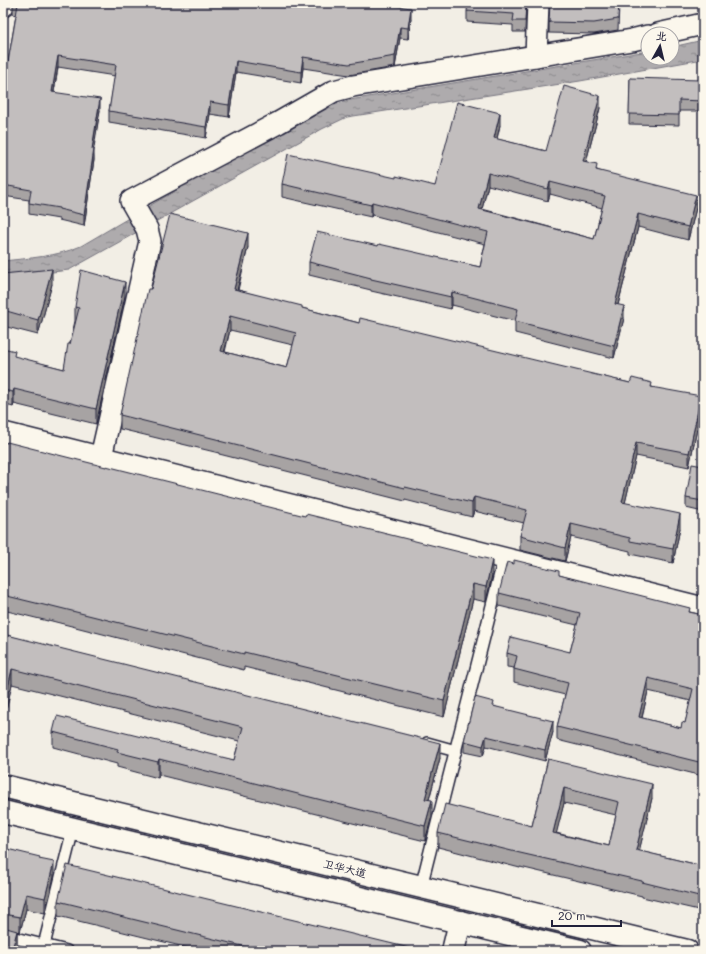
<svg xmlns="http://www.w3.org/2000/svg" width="706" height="954" viewBox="0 0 706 954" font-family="Mali,'LXGW WenKai TC',sans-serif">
<defs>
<pattern id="water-ripples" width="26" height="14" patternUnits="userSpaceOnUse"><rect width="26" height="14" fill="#aeabad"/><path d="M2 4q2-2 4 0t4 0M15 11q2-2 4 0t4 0" fill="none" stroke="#8d8b8e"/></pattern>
</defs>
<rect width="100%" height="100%" fill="#f2eee5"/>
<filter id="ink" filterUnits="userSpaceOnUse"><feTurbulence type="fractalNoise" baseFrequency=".025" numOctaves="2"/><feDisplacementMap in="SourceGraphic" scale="8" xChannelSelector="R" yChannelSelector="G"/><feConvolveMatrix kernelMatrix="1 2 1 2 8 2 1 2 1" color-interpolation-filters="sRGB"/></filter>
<g filter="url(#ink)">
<path fill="url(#water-ripples)" stroke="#76747f" d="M703,40V59L580,81L347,117L322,129L69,270L3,278V261C29,258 56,257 81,246L202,175L328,107L340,103L350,100L648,51V58H672V47Z"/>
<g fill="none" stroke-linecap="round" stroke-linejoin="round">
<g stroke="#22223b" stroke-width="14">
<g id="service">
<polyline points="427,743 456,751"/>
<polyline points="421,887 504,558"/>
<polyline points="3,935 67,951"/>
<polyline points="44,945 73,829"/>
</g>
</g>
<g stroke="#22223b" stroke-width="24">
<g id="minor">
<polyline points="3,6 4,3"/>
<polyline points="658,34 703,24"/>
<polyline points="536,56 538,3"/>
<polyline points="3,433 703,608"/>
<polyline points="101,457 150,241 147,229 131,201 278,123 334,91 353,86 632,40 648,36"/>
</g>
</g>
<g stroke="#22223b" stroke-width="25">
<polyline id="tertiary" points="453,951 460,922"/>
</g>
<g stroke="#22223b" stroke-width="25">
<g id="secondary">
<polyline points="3,786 687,951"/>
<polyline points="3,812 580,951"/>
</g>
</g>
<use href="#service" stroke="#fbf7ec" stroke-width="11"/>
<use href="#minor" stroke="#fbf7ec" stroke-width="21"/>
<use href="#tertiary" stroke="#fbf7ec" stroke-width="22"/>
<use href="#secondary" stroke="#fbf7ec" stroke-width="22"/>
</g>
<g fill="#a7a3a3" stroke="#22223b" fill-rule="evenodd">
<polygon points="13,3 411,19 408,39 400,38 395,67 349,75 303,68 301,83 236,72 229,117 210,114 206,138 109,122 109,111 115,76 58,67 54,92 100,110 93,149 94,160 84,226 59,220 59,219 29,214 29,200 3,196 3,82 8,62 16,15 13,14"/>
<polygon points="526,3 525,32 513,32 513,25 467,22 467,11"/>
<polygon points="619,3 618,30 594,34 549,33 549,22"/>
<polygon points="630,78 702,101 702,111 679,111 679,125 629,124"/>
<path d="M600,108L586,162L597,170L696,208L688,240L638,227L618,305L624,318L614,358L515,333V321L452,305L451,309L371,291V290L309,275V262L378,246L480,267L485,244L372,215L371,217L282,197V184L435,186L500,125L497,139L546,151ZM488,185L548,201L550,194L602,208L594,239L482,209Z"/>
<path d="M248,247L238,290L302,308L359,323L630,383L652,387L701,410L689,467L636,456L625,503L680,528L673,563L630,554V551L571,537L565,561L520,550V536L524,523L474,511L472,517L405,500V501L219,454V453L120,429V415L151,289ZM230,330L293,345L287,368L225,352Z"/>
<polygon points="3,274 52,284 38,335 3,326"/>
<polygon points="125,296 96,424 14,404 13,407 3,404 3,348 15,357 64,369 75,321 75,307"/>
<polygon points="3,442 492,575 486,602 473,599 444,717 244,667 244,670 48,620 48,621 3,610"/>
<polygon points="703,466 703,512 686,508 686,498"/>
<path d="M559,575L690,612L703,615V776L557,740V727L565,695L514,682V668L507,667V653L570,652L577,625L499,606V593ZM648,691L691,701L685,723L681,728L642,718Z"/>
<polygon points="3,634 440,758 429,800 432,816 425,841 159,775 158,778 117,767 117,764 53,747 53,732 234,760 239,741 12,684 3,724"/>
<polygon points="494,706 553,732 545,761 486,746 483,756 464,752 464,741"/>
<path d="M548,759L652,798L639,851L703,866V911L642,897V896L520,867V868L438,847V833L532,826ZM564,803L616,815L609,846L556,833Z"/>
<polygon points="3,848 40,859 54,877 45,913 26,909 20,932 17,931 17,947 3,951"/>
<polygon points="58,901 422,951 201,951 58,916"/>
</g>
<g fill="#888585" stroke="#22223b">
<polygon points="411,8 411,19 408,39 408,28"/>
<polygon points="400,27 400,38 395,67 395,56"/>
<polygon points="58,56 58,67 52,103 52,92"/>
<polygon points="303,57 303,68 301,83 301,72"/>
<polygon points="236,61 236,72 229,117 229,105"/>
<polygon points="600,96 600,108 583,173 583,161"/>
<polygon points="100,99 100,110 92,160 92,149"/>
<polygon points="210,102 210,114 206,138 206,127"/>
<polygon points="500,113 500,125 494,151 494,138"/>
<polygon points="94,149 94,160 84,226 84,215"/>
<polygon points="488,173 488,185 479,221 479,209"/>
<polygon points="550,182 550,194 548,201 548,189"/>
<polygon points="696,195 696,208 688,240 688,227"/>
<polygon points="372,202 372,215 371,217 371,205"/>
<polygon points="638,214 638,227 615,316 615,304"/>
<polygon points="248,233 248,247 234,302 234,289"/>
<polygon points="52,269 52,284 38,335 38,320"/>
<polygon points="125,282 125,296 96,424 96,409"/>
<polygon points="452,292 452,305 451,309 451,297"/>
<polygon points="624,306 624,318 614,358 614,346"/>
<polygon points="230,316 230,330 221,364 221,351"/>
<polygon points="14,389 14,404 13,407 13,392"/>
<polygon points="701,396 701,410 689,467 689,453"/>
<polygon points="636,443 636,456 622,516 622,502"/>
<polygon points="474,497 474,511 472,517 472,503"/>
<polygon points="680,514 680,528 673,563 673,549"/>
<polygon points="571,524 571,537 565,561 565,548"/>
<polygon points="492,560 492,575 486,602 486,587"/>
<polygon points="473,584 473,599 444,717 444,701"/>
<polygon points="12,669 12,684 3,724 3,709"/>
<polygon points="648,678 648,691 639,730 639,717"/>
<polygon points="553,721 553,732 545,761 545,750"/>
<polygon points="486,736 486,746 483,756 483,746"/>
<polygon points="440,743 440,758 425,814 425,799"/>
<polygon points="159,759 159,775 158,778 158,762"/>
<polygon points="652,784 652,798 636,864 636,850"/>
<polygon points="564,788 564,803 553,847 553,833"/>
<polygon points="432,800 432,816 425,841 425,826"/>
<polygon points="54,862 54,877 45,913 45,898"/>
<polygon points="26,894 26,909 20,932 20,917"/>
<polygon points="17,931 17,946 15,951 13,946"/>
</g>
<g fill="#c2bebe" stroke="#22223b" fill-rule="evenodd">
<polygon points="13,3 375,3 411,8 408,28 400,27 395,56 349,64 303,57 301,72 236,61 229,105 210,102 206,127 109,111 116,65 58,56 52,92 100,99 92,149 94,149 84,215 59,209 59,208 29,203 31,190 3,185 3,82 6,62 8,62 18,4"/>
<polygon points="468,3 526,3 525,21 513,21 514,14 467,11"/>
<polygon points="550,3 619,3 618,19 594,23 549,22"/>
<polygon points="630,78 700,80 702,101 679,100 679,115 629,114"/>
<path d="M564,86L600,96L583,161L597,164L596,170L696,195L688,227L638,214L615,304L624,306L614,346L515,321L518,309L452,292L451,297L371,279V278L309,262L317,232L378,246L379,244L480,267L488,232L372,202L371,205L282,184L288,154L396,178V176L435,186L457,102L500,113L494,138L546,151ZM488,173L548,189L550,182L605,196L594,239L479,209Z"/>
<path d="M170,214L248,233L234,289L302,306V308L359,323L360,318L630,383L632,378L652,383L651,387L701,396L689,453L636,443L622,502L680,514L673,549L630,541V538L571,524L565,548L520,536L527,510L474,497L472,503L405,487V488L219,441L220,440L120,415L148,289H151ZM230,316L296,333L287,368L221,351Z"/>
<polygon points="52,269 38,320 3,310 3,274"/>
<polygon points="81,270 125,282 96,409 14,389 13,392 3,390 3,348 15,351 14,356 64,369 68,344 70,344 79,308 75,307"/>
<polygon points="3,442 7,443 7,442 106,467 106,466 305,516 306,514 492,560 486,587 473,584 444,701 244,652 244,654 48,605 48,606 3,595"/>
<polygon points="692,464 703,466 703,501 686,498"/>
<path d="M514,560L559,571V575L690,608L689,612L703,615V763L557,727L568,683L514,669L517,656L507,653L511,637L570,652L580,613L499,593L507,562L514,564ZM648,678L693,689L685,723L682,722L681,728L639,717Z"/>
<polygon points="3,634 440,743 425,799 432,800 425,826 159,759 158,762 117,752 118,749 53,732 57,716 234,760 243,727 12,669 3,709"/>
<polygon points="475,697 494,702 493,706 553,721 545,750 486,736 483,746 464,741"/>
<path d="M548,759L652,784L636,850L703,866V897L642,882V881L520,853L438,833L445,804L532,826ZM564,788L619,802L609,846L553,833Z"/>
<polygon points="3,848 40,857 39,859 54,862 45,898 26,894 20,917 3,914"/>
<polygon points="67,865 422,951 263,951 58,901"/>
<polygon points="3,927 17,931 13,946 34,951 3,951"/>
</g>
</g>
<g text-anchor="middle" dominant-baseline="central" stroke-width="4" stroke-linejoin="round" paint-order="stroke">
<g font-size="11" fill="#22223b" stroke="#fbf7ec">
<text transform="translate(345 868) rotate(14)">卫华大道</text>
</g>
</g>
<rect width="706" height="954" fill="none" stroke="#fbf7ec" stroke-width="16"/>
<rect x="8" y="8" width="690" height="938" fill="none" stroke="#22223b" stroke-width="1.5" filter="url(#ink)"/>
<g transform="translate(660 46) rotate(8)"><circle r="19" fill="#fbf7ec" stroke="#a4a2a5"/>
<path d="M0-3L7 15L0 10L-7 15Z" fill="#22223b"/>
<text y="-6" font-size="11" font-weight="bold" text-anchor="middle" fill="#22223b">北</text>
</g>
<path d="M552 920v6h69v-6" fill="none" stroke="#22223b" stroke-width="2"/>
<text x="558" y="920" font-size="12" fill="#22223b" stroke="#fbf7ec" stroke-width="3" paint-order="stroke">20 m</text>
</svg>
